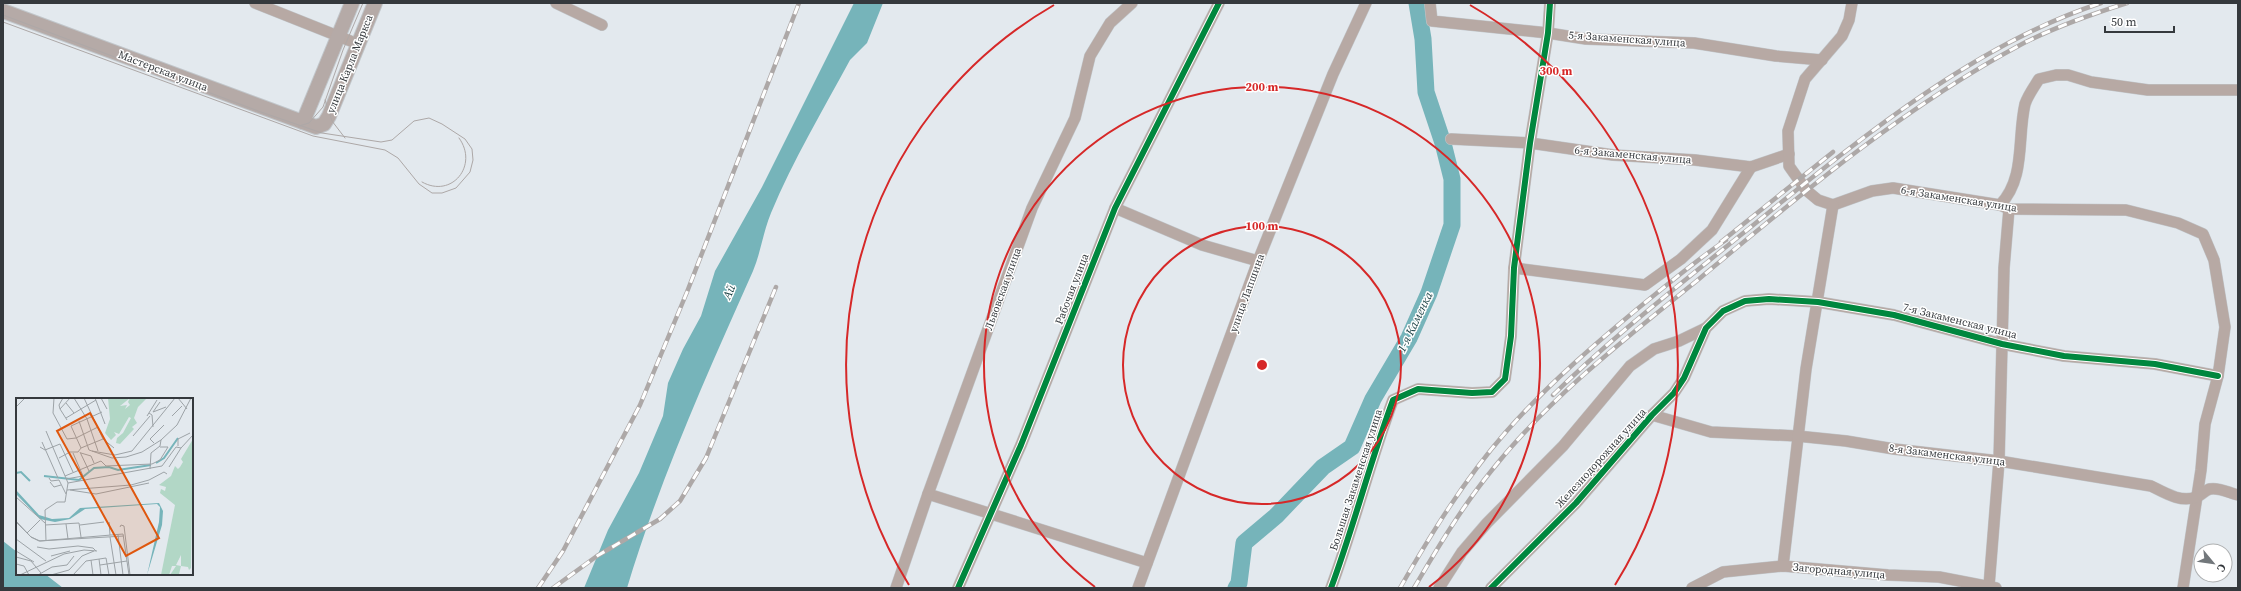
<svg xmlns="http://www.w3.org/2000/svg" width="2241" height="591" viewBox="0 0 2241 591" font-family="'Source Serif 4',serif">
<rect width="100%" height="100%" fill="#e3e9ee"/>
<g fill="#76b4ba">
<path d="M854,3H883L867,43L850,60C823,110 793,160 771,213C763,232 761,252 753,271C707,374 660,479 627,588H584L608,530L639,473L663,416L668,383L683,349L701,316L715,271L762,187Z"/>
<polygon points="3,541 17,552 17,574 45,574 63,588 4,588"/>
</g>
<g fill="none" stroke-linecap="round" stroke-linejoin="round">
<polyline stroke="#76b4ba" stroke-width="17" points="1236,588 1239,583 1244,543 1276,516 1323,467 1352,447 1373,399 1409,338 1429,293 1452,225 1452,179 1443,143 1426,92 1423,39 1417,3"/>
<g stroke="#c1c6ca" stroke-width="12">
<g id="minor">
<polyline points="255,3 358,44"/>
<polyline points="556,3 602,25"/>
<polyline points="1430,3 1432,21 1548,33 1586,39 1694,43 1776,56 1822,60"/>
<polyline points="1451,139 1530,143 1613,155 1695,160 1751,167 1789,154"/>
<polyline points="1833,205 1872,191 1893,188 2000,205 2009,209 2126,210 2178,223 2203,234 2214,260 2225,327 2218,376 2205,424 2201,470 2183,588"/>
<polyline points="1833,205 1818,200 1806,190 1789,166 1788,131 1805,79 1842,36 1849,20 1852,3"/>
<path d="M2000,205C2026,178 2017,138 2025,104C2028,95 2034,87 2039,79L2056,75H2068L2091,82L2148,90H2238"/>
<polyline points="1115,208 1202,245 1258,261"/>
<polyline points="1514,268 1645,285 1681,259 1712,230 1751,167"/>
<path d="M1652,415L1711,432L1797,436L1846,441L1894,449L1999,461L2151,486C2165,493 2181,503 2196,497C2201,496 2205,490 2210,489C2219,487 2229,493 2238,495"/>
<polyline points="928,494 1147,563"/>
<polyline points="1783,566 1806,369 1833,205"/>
<polyline points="1989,586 1999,461 2004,268 2009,209"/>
<polyline points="896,588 928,494 1032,208 1075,118 1090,56 1110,23 1132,3"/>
<polyline points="958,588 1021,445 1115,208 1219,3"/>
<polyline points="1138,588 1258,261 1333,74 1366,3"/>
<path d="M1331,588C1354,526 1370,462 1393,400L1418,389L1472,393L1492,392L1505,379L1511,336L1514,268L1530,143L1548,33L1550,3"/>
<polyline points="1439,588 1462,552 1487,523 1563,446 1630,366 1654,349 1679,341 1706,328"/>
<polyline points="1491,588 1576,503 1652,415 1674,393 1684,378 1706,328 1723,311 1745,301 1769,299 1818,302 1894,315 2002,344 2064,356 2155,364 2218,376"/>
<polyline points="1692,588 1723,572 1783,566 1888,575 1939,577 1996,588"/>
</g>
</g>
<g stroke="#c1c6ca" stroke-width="16">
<g id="major">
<polyline points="3,11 316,127 324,124 329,116 375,3"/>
<polyline points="303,122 352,3"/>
</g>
</g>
<use href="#minor" stroke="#b7a9a4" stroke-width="11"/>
<use href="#major" stroke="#b5aaa7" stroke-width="14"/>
<g stroke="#ada8a7" stroke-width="1">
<polyline points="3,15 261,112 322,133 381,142 392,140 414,121 429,118 442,124 465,139 472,149 473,160 470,172 456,188 442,193 432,193 419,184 398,158 385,150 313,136 3,22"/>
<polyline points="325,100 332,121 345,138"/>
<polyline points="299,126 309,123 323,107 343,50 363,3"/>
<path d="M422,182C452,199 479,165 459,138"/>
</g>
<g stroke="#ada8a7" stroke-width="4.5">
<g id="rail">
<polyline points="1721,242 1833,152"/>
<path d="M1553,395C1612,337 1678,286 1742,234C1849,148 1969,46 2101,3"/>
<polyline points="538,588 563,551 640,405 687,292 799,3"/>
<polyline points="553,588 597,556 660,519 680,501 706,458 776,287"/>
<path d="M1400,588C1431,534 1464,480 1505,433C1548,384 1597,342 1647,301C1673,280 1698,259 1726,240"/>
<path d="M1414,588C1438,547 1462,507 1492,470C1551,396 1626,338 1699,279C1801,194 1904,107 2022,44C2055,27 2092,14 2127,3"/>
</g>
</g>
<use href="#rail" stroke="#fff" stroke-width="3" stroke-dasharray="9" stroke-linecap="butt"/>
<g stroke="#fff" stroke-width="8">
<g id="cycleway">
<polyline points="958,588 1021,445 1115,208 1219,3"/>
<path d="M1331,588C1354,526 1370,462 1393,400L1418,389L1472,393L1492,392L1505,379L1511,336L1514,268L1530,143L1548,33L1550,3"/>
<polyline points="1491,588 1576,503 1652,415 1674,393 1684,378 1706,328 1723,311 1745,301 1769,299 1818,302 1894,315 2002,344 2064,356 2155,364 2218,376"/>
</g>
</g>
<use href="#cycleway" stroke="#00873e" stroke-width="6"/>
</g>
<g fill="none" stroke="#d62828" stroke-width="2">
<circle cx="1262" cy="365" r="139"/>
<path d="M1095 587A278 278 0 1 1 1429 587"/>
<path d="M909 585A416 416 0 0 1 1054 5M1470 5A416 416 0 0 1 1615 585"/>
</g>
<g text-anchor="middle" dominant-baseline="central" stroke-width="3" stroke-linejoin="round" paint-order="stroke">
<g font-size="11" fill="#35393d" stroke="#fff">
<text transform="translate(1627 39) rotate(4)">5-я Закаменская улица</text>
<text transform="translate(350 64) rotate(-68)">улица Карла Маркса</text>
<text transform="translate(163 71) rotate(21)">Мастерская улица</text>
<text transform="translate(1633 155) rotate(5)">6-я Закаменская улица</text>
<text transform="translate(1959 199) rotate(9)">6-я Закаменская улица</text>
<text transform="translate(1003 289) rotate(-70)">Львовская улица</text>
<text transform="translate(1072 289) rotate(-69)">Рабочая улица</text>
<text transform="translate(1247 293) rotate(-70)">улица Лапшина</text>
<text transform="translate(1960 321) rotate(14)">7-я Закаменская улица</text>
<text transform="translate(1947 455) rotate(7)">8-я Закаменская улица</text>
<text transform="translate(1601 458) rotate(-48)">Железнодорожная улица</text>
<text transform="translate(1356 480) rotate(-72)">Большая Закаменская улица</text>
<text transform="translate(1839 571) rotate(5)">Загородная улица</text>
</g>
<g font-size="12" font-style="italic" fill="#173f42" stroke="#fff">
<text transform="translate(729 292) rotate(-66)">Ай</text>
<text transform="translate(1415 322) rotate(-64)">1-я Каменка</text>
</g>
</g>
<g transform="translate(16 398)">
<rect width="177" height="177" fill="#e3e9ee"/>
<path d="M92,0H114L104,8L111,7L109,11L114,7L112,4L114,0H131L122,9L118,20L121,25L116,29L118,31L104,46L100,45L101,40L107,35L115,20L113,19L103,36L98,34L100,37L95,42L89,35L94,21ZM177,41L175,170L173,172L172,169L165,168V157L160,167L165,168L163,176L154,177L160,168H156L153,177H145L159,107L144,95L145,91L149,93L150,89L143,87L155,78L159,68L162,71L164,69L167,64L165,61Z" fill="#b2d7c6"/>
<path d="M0,92L23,117L36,121L53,120L64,110L143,105L147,113L146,127L131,177L143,124L144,109L141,106L69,111L54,121L39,124L24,121L1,97Z" fill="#76b4ba"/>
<path fill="none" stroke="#76b4ba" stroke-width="2" d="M140,65L148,60L162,40M0,75L5,74L14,83M28,78L63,82L78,70L93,69L102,72L135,67"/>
<path fill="none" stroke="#9da3a7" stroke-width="1" d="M38,0L37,15L51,41L60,40M58,0L71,21L82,53M68,0L87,41L98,50M79,0L89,26M85,0L91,11M162,0L171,11M50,5L58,15M0,9L9,0M44,11L43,7L47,0M137,14L150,9M137,14L144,4M133,15L136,17L137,29M131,18L141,2M156,18L166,8M50,20L80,2M51,22L44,11L54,0M63,23L73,52L96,60L110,59L126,54L145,42L161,27L175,0M117,38L134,18M60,40L82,29M26,44L42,80M138,45L134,41L148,27M162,48V41L174,35M24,49L29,52L44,46L57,74M65,50L55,28L86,14M76,53L99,57L116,53L159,0M64,54L73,73M65,55L75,58L78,65M43,60L54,54H62L65,50L87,41M153,69L165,50M134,71L135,55L144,48L145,42M49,78L85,63L90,68L136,66L144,62L152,49H144M33,80L35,83L43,82L50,96M50,81L67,78L57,55M34,84L38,89L45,87M52,85L146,68L160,49L165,50L177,37M51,92L115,87L133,82L148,74L151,76M54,92L80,96L133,85M0,99L29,125M0,123L15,139L24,143L107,136L113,177M0,124L15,139L23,143L108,138M93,124L94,137M50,126L52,141M29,127L63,125L65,139M64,127L88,124M104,129L105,127L108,128L114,177M11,135L24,122M102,137L107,177M94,139L100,177M0,141L30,163M30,143L29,112L41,104H49L52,85L30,33M21,149L33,151L62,148L77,150L80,153M0,153L18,164M35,158L54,153M0,159L15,163L25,175M83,161L85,177M75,162L77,177M0,166L8,168L13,177M84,167L111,163M4,177L48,156L68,152L81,153M22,177L36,169L51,167L58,158M35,177L53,172L66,158L78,153M57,177L70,163L90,160L93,177"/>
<path fill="#df570e" fill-opacity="0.15" stroke="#df570e" stroke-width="2" d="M74,15L143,140L110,158L41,33Z"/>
<rect width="177" height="177" fill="none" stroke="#35393d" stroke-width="2"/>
</g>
<circle cx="1262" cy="365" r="6" fill="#d62828" stroke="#fff" stroke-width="2"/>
<g font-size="12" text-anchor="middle" font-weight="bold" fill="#d62828" stroke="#fff" stroke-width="3" stroke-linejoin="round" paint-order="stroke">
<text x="1556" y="75">300 m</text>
<text x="1262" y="91">200 m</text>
<text x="1262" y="230">100 m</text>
</g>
<rect width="2241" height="591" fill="none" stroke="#35393d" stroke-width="8"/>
<g transform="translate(2213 563) rotate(119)"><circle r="19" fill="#ffffff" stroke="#aeb0b1"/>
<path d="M0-3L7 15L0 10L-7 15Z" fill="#72777b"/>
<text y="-6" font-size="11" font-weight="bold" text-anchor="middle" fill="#35393d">С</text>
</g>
<path d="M2105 26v6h69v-6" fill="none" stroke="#35393d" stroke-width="2"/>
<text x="2111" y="26" font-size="12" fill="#35393d" stroke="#ffffff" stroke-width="3" paint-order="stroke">50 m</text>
</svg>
